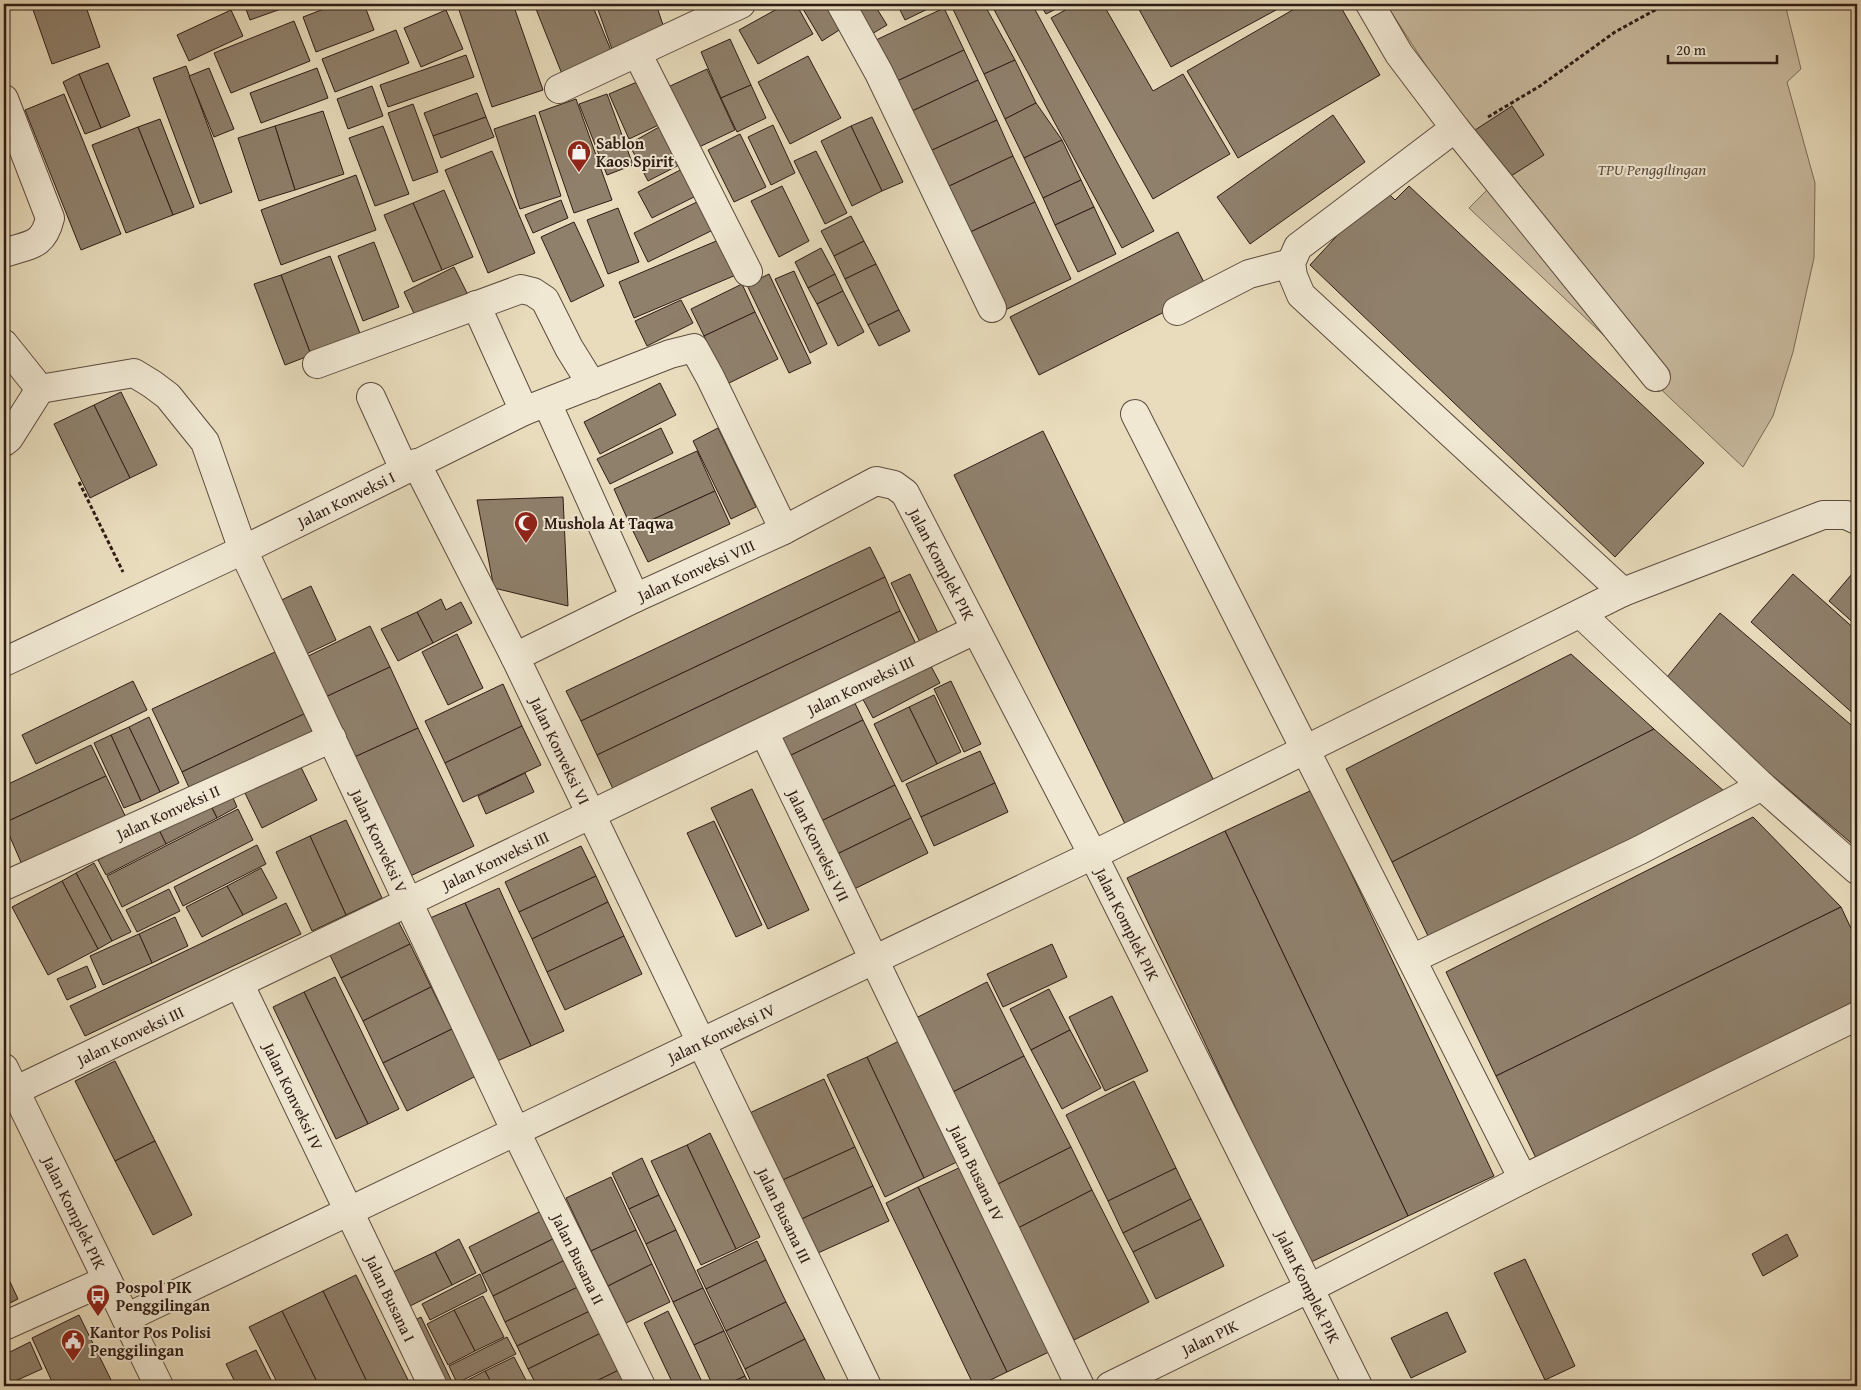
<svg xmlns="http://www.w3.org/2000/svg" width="1861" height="1390" viewBox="0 0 1861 1390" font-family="'Gentium Book Plus',serif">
<rect width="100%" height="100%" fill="#e8dcbc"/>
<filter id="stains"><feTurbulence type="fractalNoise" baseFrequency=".004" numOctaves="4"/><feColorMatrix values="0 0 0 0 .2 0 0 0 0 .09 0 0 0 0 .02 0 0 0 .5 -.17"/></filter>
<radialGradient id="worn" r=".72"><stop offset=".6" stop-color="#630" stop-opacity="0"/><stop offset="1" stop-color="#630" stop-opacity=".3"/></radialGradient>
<polygon fill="#c9bba0" stroke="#7c6c5a" points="1386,4 1785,4 1801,69 1787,82 1815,183 1814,258 1793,352 1773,416 1743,467 1469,208 1499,178"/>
<g fill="#8f806c" stroke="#2f1c15">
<polygon points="31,4 85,4 100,47 52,64"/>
<polygon points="244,4 295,4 250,20"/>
<polygon points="337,4 364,4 374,30 316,52 303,17"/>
<polygon points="457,4 513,4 543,90 492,107"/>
<polygon points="534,4 592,4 614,58 564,79"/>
<polygon points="596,4 656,4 667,37 614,55"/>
<polygon points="786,4 796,4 813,34 758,64 739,30"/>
<polygon points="800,4 830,4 844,27 822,41"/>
<polygon points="845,4 874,4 887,25 865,38"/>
<polygon points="897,4 938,4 905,20"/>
<polygon points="953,4 984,4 1015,60 984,74 951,5"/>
<polygon points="991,4 1032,4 1154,231 1122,248"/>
<polygon points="1040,4 1066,4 1046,14"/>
<polygon points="1076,4 1103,4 1153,91 1183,74 1230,154 1153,199 1051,18"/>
<polygon points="1136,4 1287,4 1171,67"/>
<polygon points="1303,4 1339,4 1380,75 1238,158 1187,71"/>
<polygon points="944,8 964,50 895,82 876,40"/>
<polygon points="231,10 243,36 189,61 177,35"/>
<polygon points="446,10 463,49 421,67 404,28"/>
<polygon points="294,21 310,61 231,93 214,53"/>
<polygon points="396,30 409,63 335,92 322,59"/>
<polygon points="730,39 751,85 721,98 701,52"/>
<polygon points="964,50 978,80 910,112 895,82"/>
<polygon points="466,55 474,77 388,107 380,85"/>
<polygon points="808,56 841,118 790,144 758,82"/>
<polygon points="1015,60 1036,103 1005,119 984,74"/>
<polygon points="108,63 130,116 101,128 79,74"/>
<polygon points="186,66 232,192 200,204 153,78"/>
<polygon points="209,68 234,129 214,137 189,76"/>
<polygon points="317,68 328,98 261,123 250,93"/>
<polygon points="707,69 735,130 697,148 668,87"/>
<polygon points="79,74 101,128 85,134 63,82"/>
<polygon points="644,79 663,123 629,139 609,94"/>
<polygon points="978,80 997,120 928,152 910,112"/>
<polygon points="751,85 766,118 737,132 721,98"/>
<polygon points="372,86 383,116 348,129 337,99"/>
<polygon points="477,93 486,117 433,136 424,113"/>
<polygon points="64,94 121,234 81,250 25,110"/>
<polygon points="607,94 633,165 607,175 579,104"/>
<polygon points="576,99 612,200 574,213 539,112"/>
<polygon points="1036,103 1062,140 1024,158 1005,119"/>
<polygon points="413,104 438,172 413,181 388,113"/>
<polygon points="1512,106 1544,155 1503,181 1472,132"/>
<polygon points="323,111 344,174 295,190 275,126"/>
<polygon points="535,115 561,196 520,209 494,129"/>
<polygon points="1333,115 1365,162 1250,244 1217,197"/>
<polygon points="486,117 494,137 441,158 433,136"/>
<polygon points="872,117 903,182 882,191 851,126"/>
<polygon points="160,119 194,207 173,215 138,127"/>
<polygon points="997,120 1013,156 945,188 928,152"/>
<polygon points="773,125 795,173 771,185 748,137"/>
<polygon points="275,126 295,190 259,201 238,138"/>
<polygon points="383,126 409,194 375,206 349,138"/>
<polygon points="851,126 882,191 852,206 821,141"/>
<polygon points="138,127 173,215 126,233 92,145"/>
<polygon points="659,127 679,165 648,181 629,144"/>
<polygon points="740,134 766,187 734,202 708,150"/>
<polygon points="1062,140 1081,180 1043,198 1024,158"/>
<polygon points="492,151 535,253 488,273 445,170"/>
<polygon points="816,151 847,213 825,224 794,161"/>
<polygon points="1013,156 1035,202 966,234 945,188"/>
<polygon points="686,167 700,194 652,218 638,192"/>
<polygon points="356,175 376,230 281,265 261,210"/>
<polygon points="1081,180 1094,207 1055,225 1043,198"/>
<polygon points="782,186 809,241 779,257 751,201"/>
<polygon points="1409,186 1704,463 1615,557 1310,265 1382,187 1395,200"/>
<polygon points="444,190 473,257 442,270 413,203"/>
<polygon points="705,198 719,227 648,262 634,233"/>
<polygon points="561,200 568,218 533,233 525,215"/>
<polygon points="1035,202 1071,279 1003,311 966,234"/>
<polygon points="413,203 442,270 413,282 384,215"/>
<polygon points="1094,207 1116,254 1078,272 1055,225"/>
<polygon points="618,208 639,262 608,274 587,220"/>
<polygon points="851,216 864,241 834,256 821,231"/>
<polygon points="574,222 604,286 571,302 541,237"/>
<polygon points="1178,232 1208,290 1039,375 1010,317"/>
<polygon points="721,239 736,275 634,318 619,282"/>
<polygon points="864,241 876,264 845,279 834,256"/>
<polygon points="374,242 399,307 363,321 338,256"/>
<polygon points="821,248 835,274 808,288 795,262"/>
<polygon points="330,256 361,336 311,355 281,275"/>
<polygon points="876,264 899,310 868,325 845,279"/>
<polygon points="454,267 469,297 418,322 404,292"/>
<polygon points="794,271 827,344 810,353 775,279"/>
<polygon points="769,274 811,363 789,373 747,285"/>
<polygon points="835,274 843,291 817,304 808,288"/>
<polygon points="281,275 311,355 285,365 254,284"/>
<polygon points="742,284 755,312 704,336 691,309"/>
<polygon points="843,291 864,332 838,346 817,304"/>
<polygon points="681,300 693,323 647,346 635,321"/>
<polygon points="899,310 910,331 879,346 868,325"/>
<polygon points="755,312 778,359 727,384 704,336"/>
<polygon points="660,383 676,415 600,454 584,422"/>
<polygon points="121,392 157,465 130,478 94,405"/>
<polygon points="94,405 130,478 90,498 54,424"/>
<polygon points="661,428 673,453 610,484 597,459"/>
<polygon points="718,428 756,507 731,519 693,441"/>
<polygon points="1043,431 1214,781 1125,824 954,475"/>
<polygon points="697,451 715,491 632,529 614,489"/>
<polygon points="715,491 730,524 648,562 632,529"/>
<polygon points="563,497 568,606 494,588 477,500"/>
<polygon points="870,547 885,577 581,721 566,691"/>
<polygon points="1857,568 1857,626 1829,601"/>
<polygon points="910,574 938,633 920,642 891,583"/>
<polygon points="1793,574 1857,631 1857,717 1751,622"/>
<polygon points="885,577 900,611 597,755 581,721"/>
<polygon points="311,586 336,640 296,659 271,605"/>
<polygon points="441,599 446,610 461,602 472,623 433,643 417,612"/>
<polygon points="900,611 917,646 614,791 597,755"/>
<polygon points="417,612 433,643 398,661 381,629"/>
<polygon points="1720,613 1857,730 1857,848 1663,682"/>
<polygon points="370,626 390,667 319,700 300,660"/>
<polygon points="457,634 483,688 448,705 422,652"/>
<polygon points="275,652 304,714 182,772 152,709"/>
<polygon points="1571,654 1654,729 1392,862 1346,769"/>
<polygon points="926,657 940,683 873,718 859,692"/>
<polygon points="390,667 418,728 348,760 319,700"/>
<polygon points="133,681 147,710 36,764 22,735"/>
<polygon points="951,681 981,744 964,752 934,689"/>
<polygon points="503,684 522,726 445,763 425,721"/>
<polygon points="851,695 863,720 779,761 767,736"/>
<polygon points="934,695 961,752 937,764 909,707"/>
<polygon points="909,707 937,764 902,782 874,724"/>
<polygon points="304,714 314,735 191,792 182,772"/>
<polygon points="149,717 179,783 160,792 129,727"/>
<polygon points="863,720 895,785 811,826 779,761"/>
<polygon points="522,726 541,765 463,802 445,763"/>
<polygon points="129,727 160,792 141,801 111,735"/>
<polygon points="418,728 474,846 404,879 348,760"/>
<polygon points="1654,729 1725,792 1430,940 1392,862"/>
<polygon points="111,735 141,801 124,808 94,743"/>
<polygon points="91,745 106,776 4,823 4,786"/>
<polygon points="980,751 995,783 921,817 906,784"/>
<polygon points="298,761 317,800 262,828 243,789"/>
<polygon points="525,773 534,792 486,814 478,796"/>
<polygon points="106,776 130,826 26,874 4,823"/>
<polygon points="995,783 1008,812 934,846 921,817"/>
<polygon points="895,785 911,818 827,859 811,826"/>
<polygon points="752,789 809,910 768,929 711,808"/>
<polygon points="1312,790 1494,1176 1408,1216 1225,831"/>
<polygon points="230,791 237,807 217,818 209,802"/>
<polygon points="209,802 217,818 166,844 158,828"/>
<polygon points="238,809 253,840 122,907 107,876"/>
<polygon points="1753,817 1841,907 1496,1076 1446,972"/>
<polygon points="911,818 928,853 844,894 827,859"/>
<polygon points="346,820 382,898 346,915 310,836"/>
<polygon points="714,821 762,925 736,937 687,833"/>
<polygon points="158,828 166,844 106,875 98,860"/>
<polygon points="1225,831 1408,1216 1309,1263 1127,878"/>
<polygon points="310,836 346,915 312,931 276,852"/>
<polygon points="257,845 266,864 183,906 174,887"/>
<polygon points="581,846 596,876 519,912 505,882"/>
<polygon points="94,863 131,932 112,941 76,873"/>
<polygon points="261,868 277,898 243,915 227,886"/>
<polygon points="76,873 112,941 98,949 62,881"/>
<polygon points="596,876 608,902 532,939 519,912"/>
<polygon points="62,881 98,949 48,975 12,907"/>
<polygon points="227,886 243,915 202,937 186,907"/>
<polygon points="499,888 564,1031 531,1046 465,903"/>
<polygon points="169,889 180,911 137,932 126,910"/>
<polygon points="608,902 624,936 547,972 532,939"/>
<polygon points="286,903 301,934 85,1036 70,1006"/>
<polygon points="465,903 531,1046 495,1062 430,918"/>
<polygon points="1841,907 1857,941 1857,1001 1536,1158 1496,1076"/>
<polygon points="175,917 188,946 152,963 139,934"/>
<polygon points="397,919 410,944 341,978 329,953"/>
<polygon points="139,934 152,963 103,985 90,956"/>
<polygon points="624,936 642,974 565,1010 547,972"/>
<polygon points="410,944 431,987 363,1021 341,978"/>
<polygon points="1052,944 1067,977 1003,1007 987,974"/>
<polygon points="87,966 96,987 67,1000 57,979"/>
<polygon points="335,977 399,1109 368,1124 304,992"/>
<polygon points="987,982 1024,1056 949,1094 912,1020"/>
<polygon points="431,987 452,1029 383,1063 363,1021"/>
<polygon points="1049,989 1070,1030 1031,1050 1010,1009"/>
<polygon points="304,992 368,1124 336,1139 273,1007"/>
<polygon points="1112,996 1148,1071 1105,1091 1069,1017"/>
<polygon points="452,1029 476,1076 407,1111 383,1063"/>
<polygon points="1070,1030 1101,1088 1062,1109 1031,1050"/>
<polygon points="905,1038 963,1159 924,1178 867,1057"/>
<polygon points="1024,1056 1071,1147 996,1185 949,1094"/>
<polygon points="867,1057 924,1178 885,1197 827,1075"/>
<polygon points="115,1061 155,1141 115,1161 75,1081"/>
<polygon points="824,1079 855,1147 774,1184 743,1116"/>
<polygon points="1134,1081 1176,1168 1108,1201 1066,1115"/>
<polygon points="710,1133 760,1237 736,1249 687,1145"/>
<polygon points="155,1141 192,1215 153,1235 115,1161"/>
<polygon points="687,1145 736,1249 701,1265 651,1161"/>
<polygon points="855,1147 873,1186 793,1223 774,1184"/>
<polygon points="1071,1147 1092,1190 1018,1228 996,1185"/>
<polygon points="642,1158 659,1195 629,1209 612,1173"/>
<polygon points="963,1166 1051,1351 1007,1372 918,1187"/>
<polygon points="1176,1168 1191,1199 1123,1233 1108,1201"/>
<polygon points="611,1177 636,1230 591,1251 566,1198"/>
<polygon points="873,1186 889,1221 809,1257 793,1223"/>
<polygon points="918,1187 1007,1372 978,1386 974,1386 886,1203"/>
<polygon points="1092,1190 1149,1302 1074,1340 1018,1228"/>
<polygon points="659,1195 676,1230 646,1244 629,1209"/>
<polygon points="1191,1199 1201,1219 1133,1252 1123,1233"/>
<polygon points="543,1210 557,1237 482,1274 469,1247"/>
<polygon points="1201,1219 1224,1266 1156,1299 1133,1252"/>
<polygon points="636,1230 652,1264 608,1286 591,1251"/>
<polygon points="676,1230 703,1288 673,1302 646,1244"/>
<polygon points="1787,1234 1798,1256 1763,1276 1752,1254"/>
<polygon points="557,1237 567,1259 493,1296 482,1274"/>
<polygon points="459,1239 476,1273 452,1285 435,1252"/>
<polygon points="757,1241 766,1260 706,1289 697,1270"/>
<polygon points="435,1252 452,1285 408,1307 391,1273"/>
<polygon points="567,1259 580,1286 505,1322 493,1296"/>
<polygon points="1525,1259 1575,1366 1545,1380 1494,1273"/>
<polygon points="766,1260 786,1302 726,1331 706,1289"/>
<polygon points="652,1264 670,1302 626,1323 608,1286"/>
<polygon points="4,1269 18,1299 4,1306"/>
<polygon points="480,1274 487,1291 430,1320 422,1304"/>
<polygon points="356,1275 411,1386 369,1386 323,1291"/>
<polygon points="580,1286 592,1310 517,1346 505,1322"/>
<polygon points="703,1288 724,1331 694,1345 673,1302"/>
<polygon points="323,1291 369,1386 319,1386 282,1311"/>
<polygon points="483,1296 504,1337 475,1351 454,1310"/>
<polygon points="786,1302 805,1339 745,1369 726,1331"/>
<polygon points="454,1310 475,1351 448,1365 427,1324"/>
<polygon points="592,1310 603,1332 528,1369 517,1346"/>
<polygon points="282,1311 319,1386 279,1386 249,1327"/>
<polygon points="668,1311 704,1386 674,1386 644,1323"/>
<polygon points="1447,1312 1466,1352 1411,1378 1391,1338"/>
<polygon points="79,1315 114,1386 54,1386 32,1338"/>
<polygon points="421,1317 454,1386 438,1386 408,1324"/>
<polygon points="724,1331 745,1376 724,1386 713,1386 694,1345"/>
<polygon points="603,1332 621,1369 586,1386 537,1386 528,1369"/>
<polygon points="507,1337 516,1354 457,1383 449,1366"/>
<polygon points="805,1339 828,1386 753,1386 745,1369"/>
<polygon points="30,1342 42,1369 4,1386 4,1355"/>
<polygon points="256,1350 274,1386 237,1386 226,1364"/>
<polygon points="514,1357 529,1386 493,1386 485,1371"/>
<polygon points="621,1369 629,1386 586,1386"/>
<polygon points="485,1371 493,1386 459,1386 458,1385"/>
<polygon points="745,1376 750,1386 724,1386"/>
</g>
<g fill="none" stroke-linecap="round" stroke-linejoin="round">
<g stroke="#5d4c3f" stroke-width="30">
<g id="minor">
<polyline points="841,4 879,73 992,308"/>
<polyline points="1370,4 1399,54 1455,128 1656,377"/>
<polyline points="637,53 748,272"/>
<polyline points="559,89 741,4"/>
<path d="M4,99L50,218C43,247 30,244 4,253"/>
<polyline points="1455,128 1298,247 1291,263 1293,276 1301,295 1623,592"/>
<polyline points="476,305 524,411"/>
<polyline points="1177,311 1249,274 1291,263"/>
<path id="s1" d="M4,344L40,389L134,373L152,384L168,396L205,442L243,550L516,1132L641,1386"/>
<polyline points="317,364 521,289 533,292 545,300 569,348 592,385"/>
<polyline points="371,397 404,469"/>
<polyline points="547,403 635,598"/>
<polyline points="1135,414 1523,1179"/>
<polyline points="4,442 9,438 40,389"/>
<path id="s2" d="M416,463L515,657L867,1386"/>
<polyline points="1581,614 1762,786 1857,870"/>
<path id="s3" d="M515,657L635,598L784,530L876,481L894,485L905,493L1093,855L1358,1386"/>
<path id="s4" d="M4,662L243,550L524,411L670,354L694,348L710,377L784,530"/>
<path id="s5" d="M764,732L1080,1386"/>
<path id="s6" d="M4,886L332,738"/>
<polyline points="1412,959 1640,850 1762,786"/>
<path id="s7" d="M239,983L433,1386"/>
<path id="s8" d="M4,1068L159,1386"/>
<path id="s9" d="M4,1096L975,630"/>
<path id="s10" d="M126,1318L1093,855L1623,592L1823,515H1846L1857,520"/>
<polyline points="4,1326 107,1280"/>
<path id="s11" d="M1110,1386L1310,1288L1523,1179L1857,1016"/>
</g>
</g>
<g stroke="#2f1c15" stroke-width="3" stroke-dasharray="4 2.5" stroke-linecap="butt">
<polyline points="1488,117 1540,86 1615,32 1666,4"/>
<polyline points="79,482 123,572"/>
</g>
<use href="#minor" stroke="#f0e8d3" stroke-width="28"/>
</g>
<defs>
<g id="shop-pin" transform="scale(1.25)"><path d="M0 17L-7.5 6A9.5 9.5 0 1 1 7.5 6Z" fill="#8f2418" stroke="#f0e8d3"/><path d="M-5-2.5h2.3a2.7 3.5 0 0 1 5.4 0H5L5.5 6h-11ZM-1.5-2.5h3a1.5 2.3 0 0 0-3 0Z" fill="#fff"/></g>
<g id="mosque-pin" transform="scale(1.25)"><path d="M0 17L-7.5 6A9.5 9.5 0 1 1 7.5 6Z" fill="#8f2418" stroke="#f0e8d3"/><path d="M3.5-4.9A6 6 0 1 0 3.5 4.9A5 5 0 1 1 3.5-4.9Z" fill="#fff"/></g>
<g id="bus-pin" transform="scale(1.25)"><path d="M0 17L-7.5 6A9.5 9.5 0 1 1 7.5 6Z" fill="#8f2418" stroke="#f0e8d3"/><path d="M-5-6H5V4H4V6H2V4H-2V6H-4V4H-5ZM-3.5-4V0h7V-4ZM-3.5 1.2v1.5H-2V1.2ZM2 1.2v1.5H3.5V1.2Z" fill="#fff"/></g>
<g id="civic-pin" transform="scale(1.25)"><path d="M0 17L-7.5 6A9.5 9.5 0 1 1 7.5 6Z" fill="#8f2418" stroke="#f0e8d3"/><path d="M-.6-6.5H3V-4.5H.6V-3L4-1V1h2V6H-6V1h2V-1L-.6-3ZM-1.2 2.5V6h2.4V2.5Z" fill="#fff"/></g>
</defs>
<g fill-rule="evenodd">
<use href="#shop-pin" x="579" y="152"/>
<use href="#mosque-pin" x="526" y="523"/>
<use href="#bus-pin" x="98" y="1296"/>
<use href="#civic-pin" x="73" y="1341"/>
</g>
<g text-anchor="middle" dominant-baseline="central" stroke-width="4" stroke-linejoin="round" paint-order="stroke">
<g font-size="16" font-weight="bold" fill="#2f1c15" stroke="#f0e8d3" text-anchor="start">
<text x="596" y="143">Sablon<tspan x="596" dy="18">Kaos Spirit</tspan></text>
<text x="544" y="523">Mushola At Taqwa</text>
<text x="116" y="1287">Pospol PIK<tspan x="116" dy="18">Penggilingan</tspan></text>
<text x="90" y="1332">Kantor Pos Polisi<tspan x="90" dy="18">Penggilingan</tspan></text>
</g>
<g font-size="16" font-style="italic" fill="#5d4c3f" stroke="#f0e8d3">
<text x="1652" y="169">TPU Penggilingan</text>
</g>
<g font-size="16" fill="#2f1c15" stroke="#f0e8d3">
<text stroke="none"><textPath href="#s4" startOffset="379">Jalan Konveksi I</textPath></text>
<text stroke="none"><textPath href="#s3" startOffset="514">Jalan Komplek PIK</textPath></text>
<text stroke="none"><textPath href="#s3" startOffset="201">Jalan Konveksi VIII</textPath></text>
<text stroke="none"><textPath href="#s9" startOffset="950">Jalan Konveksi III</textPath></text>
<text stroke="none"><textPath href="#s2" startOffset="322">Jalan Konveksi VI</textPath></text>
<text stroke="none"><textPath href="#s6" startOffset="180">Jalan Konveksi II</textPath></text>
<text stroke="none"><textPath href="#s1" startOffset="689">Jalan Konveksi V</textPath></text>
<text stroke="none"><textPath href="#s5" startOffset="126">Jalan Konveksi VII</textPath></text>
<text stroke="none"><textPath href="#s9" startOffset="545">Jalan Konveksi III</textPath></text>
<text stroke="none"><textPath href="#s3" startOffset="919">Jalan Komplek PIK</textPath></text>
<text stroke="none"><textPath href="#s10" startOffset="660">Jalan Konveksi IV</textPath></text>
<text stroke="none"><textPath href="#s9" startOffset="140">Jalan Konveksi III</textPath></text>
<text stroke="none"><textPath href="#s7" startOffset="126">Jalan Konveksi IV</textPath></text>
<text stroke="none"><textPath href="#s5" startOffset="490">Jalan Busana IV</textPath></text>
<text stroke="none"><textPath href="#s8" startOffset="161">Jalan Komplek PIK</textPath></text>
<text stroke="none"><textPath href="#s2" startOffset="838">Jalan Busana III</textPath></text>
<text stroke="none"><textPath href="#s1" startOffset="1152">Jalan Busana II</textPath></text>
<text stroke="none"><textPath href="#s3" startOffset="1324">Jalan Komplek PIK</textPath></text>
<text stroke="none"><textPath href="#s7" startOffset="350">Jalan Busana I</textPath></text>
<text stroke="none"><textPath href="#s11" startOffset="111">Jalan PIK</textPath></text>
</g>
</g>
<rect width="1861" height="1390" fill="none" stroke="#e8dcbc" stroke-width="20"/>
<rect x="5" y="5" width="1851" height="1380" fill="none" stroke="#2f1c15" stroke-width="2.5"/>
<rect x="10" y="10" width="1841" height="1370" fill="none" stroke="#2f1c15"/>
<path d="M1668 55v8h109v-8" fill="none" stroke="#2f1c15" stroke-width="2.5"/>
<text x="1676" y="55" font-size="15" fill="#2f1c15" stroke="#f0e8d3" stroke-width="4" paint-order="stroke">20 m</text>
<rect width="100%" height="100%" filter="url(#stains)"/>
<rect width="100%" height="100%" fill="url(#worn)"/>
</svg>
